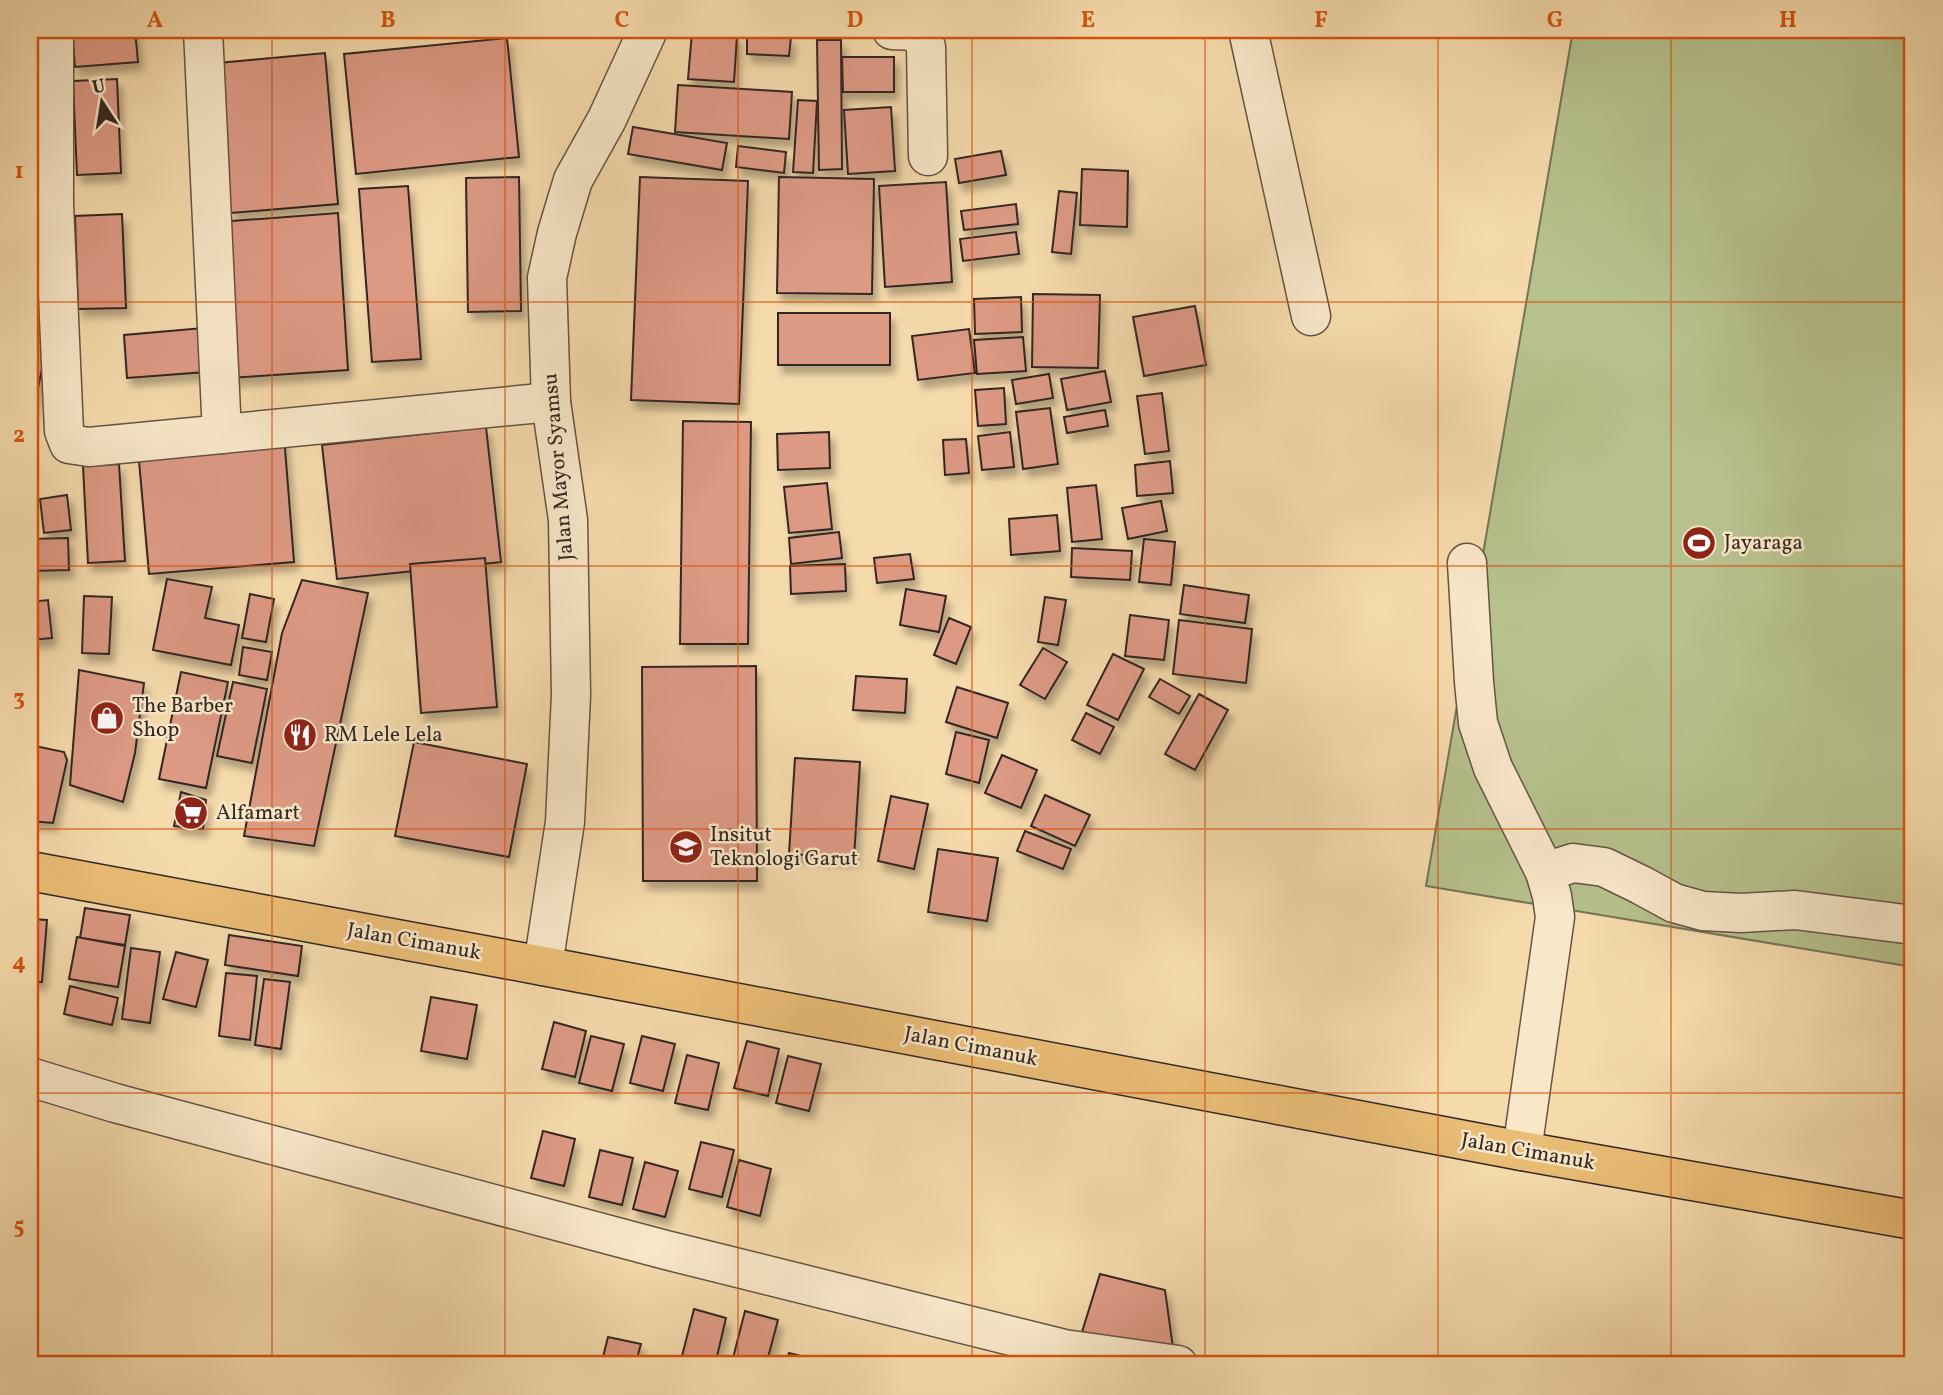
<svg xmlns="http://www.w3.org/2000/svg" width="1943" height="1395" viewBox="0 0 1943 1395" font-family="Vollkorn,serif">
<defs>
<filter id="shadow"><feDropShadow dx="4.5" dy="8" stdDeviation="3.5" flood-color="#0004"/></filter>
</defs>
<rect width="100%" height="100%" fill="#f5daab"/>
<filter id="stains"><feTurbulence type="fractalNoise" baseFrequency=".00286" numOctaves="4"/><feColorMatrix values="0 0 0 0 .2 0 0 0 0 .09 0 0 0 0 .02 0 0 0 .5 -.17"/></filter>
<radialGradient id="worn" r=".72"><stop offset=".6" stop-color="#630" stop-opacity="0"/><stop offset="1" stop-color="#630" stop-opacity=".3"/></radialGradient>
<polygon fill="#b6c18d" stroke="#747458" stroke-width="2" points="1573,30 1913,30 1913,967 1426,886"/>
<g fill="#dc9984" stroke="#332722" stroke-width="2" filter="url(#shadow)">
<polygon points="72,30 135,30 138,62 75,67"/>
<polygon points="692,32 737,35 734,82 688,79"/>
<polygon points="747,34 791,37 789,56 747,54"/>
<polygon points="507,38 519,157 356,174 344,54"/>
<polygon points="817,40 841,40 842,169 819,170"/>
<polygon points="325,53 338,204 231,213 218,63"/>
<polygon points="842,57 894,57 894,92 843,92"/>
<polygon points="117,79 121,173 77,175 73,81"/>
<polygon points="678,85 792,92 789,139 675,132"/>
<polygon points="798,100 817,101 813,173 793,172"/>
<polygon points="891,107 895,171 848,174 844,110"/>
<polygon points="633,127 727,143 722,170 628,154"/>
<polygon points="738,146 786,152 784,173 736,167"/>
<polygon points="1001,151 1006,175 959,183 955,159"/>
<polygon points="1082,169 1128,171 1127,227 1080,225"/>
<polygon points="519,177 521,311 468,312 466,178"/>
<polygon points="640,177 748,181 739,404 631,400"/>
<polygon points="779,177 874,179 872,294 777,293"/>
<polygon points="946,182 952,282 885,287 879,186"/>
<polygon points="408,186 421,359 372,362 359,189"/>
<polygon points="1059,191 1077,193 1071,254 1052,252"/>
<polygon points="1016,204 1018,224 964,230 961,211"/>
<polygon points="338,213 348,370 229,378 219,222"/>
<polygon points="122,214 126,308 78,309 75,216"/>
<polygon points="30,225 46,229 43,247 30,244"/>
<polygon points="1016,232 1019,254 963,261 960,239"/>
<polygon points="1033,294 1100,295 1098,368 1032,367"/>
<polygon points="1021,297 1022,332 975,334 974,299"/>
<polygon points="1195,306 1206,365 1144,376 1133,317"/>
<polygon points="30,307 54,312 30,426"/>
<rect x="778" y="313" width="112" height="52"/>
<polygon points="203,328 206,372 127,378 124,335"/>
<polygon points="969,329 975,373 918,380 912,336"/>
<polygon points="1023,337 1026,371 977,374 974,340"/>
<polygon points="1105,371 1111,402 1067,410 1061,379"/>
<polygon points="1049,374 1053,398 1016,404 1012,380"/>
<polygon points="1004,388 1006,424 978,426 975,390"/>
<polygon points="1162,393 1169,451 1145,454 1137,396"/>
<polygon points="1050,408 1058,464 1023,469 1016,412"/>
<polygon points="1105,410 1108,426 1067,433 1064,417"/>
<polygon points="683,421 751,422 748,644 680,644"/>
<polygon points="486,427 501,562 337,579 322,445"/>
<polygon points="829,432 830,468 778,470 777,434"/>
<polygon points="1010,432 1014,467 982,470 978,436"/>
<polygon points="284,436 294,562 149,574 138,449"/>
<polygon points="966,439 969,473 945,475 943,440"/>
<polygon points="1170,461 1173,493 1137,496 1135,465"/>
<polygon points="119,464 125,561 88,563 83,466"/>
<polygon points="827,483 832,529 789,533 784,487"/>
<polygon points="1096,485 1102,539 1072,542 1067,488"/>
<polygon points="67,495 71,530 44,533 40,499"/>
<polygon points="1161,501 1167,531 1128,539 1122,508"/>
<polygon points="1057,515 1060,551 1011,555 1009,519"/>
<polygon points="839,532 842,558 791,564 789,538"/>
<polygon points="68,538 69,570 30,571 30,539"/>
<polygon points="1144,539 1175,542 1171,585 1139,582"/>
<polygon points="1072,548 1132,551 1130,580 1071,577"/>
<polygon points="910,554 914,579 877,583 874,558"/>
<polygon points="485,558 497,707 421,713 410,564"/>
<polygon points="845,564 846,591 791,594 790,566"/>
<polygon points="167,579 212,587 205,618 239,625 231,665 153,650"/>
<polygon points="302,580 368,593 314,846 244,836 282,633"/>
<polygon points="1184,585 1249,595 1245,623 1180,614"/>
<polygon points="906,589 946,596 939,632 900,625"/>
<polygon points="250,594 274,599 266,642 242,638"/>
<polygon points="84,596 112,597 109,654 82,653"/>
<polygon points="1045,597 1066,600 1058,645 1038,642"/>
<polygon points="48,600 52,638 30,640 30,602"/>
<polygon points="1130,615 1169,620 1164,660 1125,656"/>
<polygon points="949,618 971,627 956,664 934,655"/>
<polygon points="1179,620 1252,629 1246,683 1173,674"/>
<polygon points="243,647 272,652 267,680 239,675"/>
<polygon points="1043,648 1067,662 1045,699 1020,685"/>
<polygon points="1113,654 1144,669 1118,720 1087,705"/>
<polygon points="756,666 757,881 643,881 642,667"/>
<polygon points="79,670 144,683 135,753 123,802 70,785"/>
<polygon points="181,672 228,682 206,788 159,779"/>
<polygon points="856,676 907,679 905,713 853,710"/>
<polygon points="1160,679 1190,696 1179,714 1149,697"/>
<polygon points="233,682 267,689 252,763 217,756"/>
<polygon points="957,687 1008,703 997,738 946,722"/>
<polygon points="1199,694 1228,710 1195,770 1165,754"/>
<polygon points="1086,713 1114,727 1100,754 1072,740"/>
<polygon points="956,732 989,740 979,783 946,774"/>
<polygon points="414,742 527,764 509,857 395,836"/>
<polygon points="30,745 64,752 67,760 53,823 30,821"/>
<polygon points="1002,755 1037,770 1021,808 985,793"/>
<polygon points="795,758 860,762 854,858 789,854"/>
<polygon points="181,792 206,800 203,829 174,826"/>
<polygon points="1045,795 1090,815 1075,846 1031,826"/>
<polygon points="891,796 928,804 914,869 878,861"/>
<polygon points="1025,831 1071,849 1063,869 1017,851"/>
<polygon points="938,849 998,858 987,921 928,912"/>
<polygon points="85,908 130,915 125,945 80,938"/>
<polygon points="30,919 47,920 42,982 30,982"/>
<polygon points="229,935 302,946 298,976 225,965"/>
<polygon points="77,937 125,946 118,987 69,979"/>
<polygon points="131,948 160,952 150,1023 122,1019"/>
<polygon points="176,952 208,960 196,1007 163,999"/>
<polygon points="226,973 257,976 250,1040 219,1036"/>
<polygon points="264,979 290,982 281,1049 255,1045"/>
<polygon points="70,986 118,998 112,1025 64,1014"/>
<polygon points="431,997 477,1005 467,1059 421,1051"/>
<polygon points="554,1022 586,1031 575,1077 542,1069"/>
<polygon points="591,1036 624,1044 612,1091 579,1083"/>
<polygon points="642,1036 675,1044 663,1091 630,1083"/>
<polygon points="747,1041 779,1049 768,1096 734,1088"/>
<polygon points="687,1055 719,1063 708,1110 675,1103"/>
<polygon points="788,1056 821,1064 809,1111 776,1103"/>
<polygon points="543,1131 575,1139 564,1186 531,1178"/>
<polygon points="701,1142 734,1150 722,1197 689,1189"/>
<polygon points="600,1150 633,1158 622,1205 589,1197"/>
<polygon points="739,1160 771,1169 760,1216 727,1207"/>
<polygon points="645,1162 678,1171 665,1217 633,1209"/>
<polygon points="1100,1274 1165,1290 1173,1348 1082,1332"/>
<polygon points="694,1309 726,1318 715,1365 682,1356"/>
<polygon points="745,1311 778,1320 766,1365 733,1358"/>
<polygon points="608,1337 641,1344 635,1365 601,1365"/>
<polygon points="789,1353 821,1361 820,1365 786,1365"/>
</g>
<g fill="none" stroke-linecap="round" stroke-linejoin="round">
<g stroke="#645444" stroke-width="41">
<g id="minor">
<polyline points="54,30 54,204 64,431 69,444 89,447 551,402"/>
<polyline points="203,30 222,434"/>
<path d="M892,30C910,31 918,28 926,47L928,156"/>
<polyline points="1248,30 1311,316"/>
<polyline points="1467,563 1474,682 1478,723 1493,768 1545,872 1552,896 1555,917 1522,1151"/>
<polyline points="1545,872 1573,863 1604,867 1641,885 1674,903 1703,911 1741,913 1795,910 1913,925"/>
<polyline points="543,966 565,822 571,695 568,520 551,402 547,278 557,233 573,180 607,119 648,30"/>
<polyline points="30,1077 115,1103 662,1249 1064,1349 1178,1365"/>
</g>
</g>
<g stroke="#332722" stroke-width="41">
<polyline id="major" points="30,871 543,966 1522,1151 1913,1220"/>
</g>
<use href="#minor" stroke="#f8e7c8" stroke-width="38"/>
<use href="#major" stroke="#eabd76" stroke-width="38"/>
</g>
<path fill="none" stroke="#d6540e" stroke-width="2" stroke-opacity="0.55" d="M272,30V1365M505,30V1365M738,30V1365M972,30V1365M1205,30V1365M1438,30V1365M1671,30V1365M30,302H1913M30,566H1913M30,829H1913M30,1093H1913"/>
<defs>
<g id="stadium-disc" transform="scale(1.75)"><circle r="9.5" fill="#8f2418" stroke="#f8e7c8"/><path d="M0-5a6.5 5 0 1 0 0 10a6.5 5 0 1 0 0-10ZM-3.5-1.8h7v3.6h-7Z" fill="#fff"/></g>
<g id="shop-disc" transform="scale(1.75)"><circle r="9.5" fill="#8f2418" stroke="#f8e7c8"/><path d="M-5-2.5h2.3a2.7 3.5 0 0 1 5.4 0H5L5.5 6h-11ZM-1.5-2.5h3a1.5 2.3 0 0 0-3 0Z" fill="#fff"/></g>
<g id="restaurant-disc" transform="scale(1.75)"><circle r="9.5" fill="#8f2418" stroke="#f8e7c8"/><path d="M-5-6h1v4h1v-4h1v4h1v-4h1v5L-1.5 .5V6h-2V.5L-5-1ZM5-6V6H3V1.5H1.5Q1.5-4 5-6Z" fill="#fff"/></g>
<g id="supermarket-disc" transform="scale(1.75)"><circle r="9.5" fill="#8f2418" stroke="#f8e7c8"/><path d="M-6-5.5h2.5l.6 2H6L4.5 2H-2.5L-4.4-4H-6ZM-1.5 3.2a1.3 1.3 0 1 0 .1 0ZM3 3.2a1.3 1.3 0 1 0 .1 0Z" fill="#fff"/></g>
<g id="university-disc" transform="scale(1.75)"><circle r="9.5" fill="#8f2418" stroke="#f8e7c8"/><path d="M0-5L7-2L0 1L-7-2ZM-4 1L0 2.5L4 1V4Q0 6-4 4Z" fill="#fff"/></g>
</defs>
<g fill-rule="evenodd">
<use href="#stadium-disc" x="1699" y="543"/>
<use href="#shop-disc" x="107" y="718"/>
<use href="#restaurant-disc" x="300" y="735"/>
<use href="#supermarket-disc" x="191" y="813"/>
<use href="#university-disc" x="686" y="847"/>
</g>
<g text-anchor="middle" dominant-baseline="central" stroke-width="5" stroke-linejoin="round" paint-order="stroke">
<g font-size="21" fill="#332722" stroke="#f8e7c8">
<text transform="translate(559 467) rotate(-95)">Jalan Mayor Syamsu</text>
<text transform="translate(414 942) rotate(10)">Jalan Cimanuk</text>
<text transform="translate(971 1047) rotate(11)">Jalan Cimanuk</text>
<text transform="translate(1528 1152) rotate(10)">Jalan Cimanuk</text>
</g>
<g font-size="21" fill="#332722" stroke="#f8e7c8" text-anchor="start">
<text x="1724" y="543">Jayaraga</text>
<text x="132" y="706">The Barber<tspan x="132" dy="24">Shop</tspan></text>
<text x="324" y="735">RM Lele Lela</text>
<text x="216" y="813">Alfamart</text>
<text x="710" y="835">Insitut<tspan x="710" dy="24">Teknologi Garut</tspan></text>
</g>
</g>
<rect width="1943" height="1395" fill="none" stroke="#f5daab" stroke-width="77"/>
<g transform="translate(102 102) rotate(348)" stroke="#f8e7c8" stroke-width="5" paint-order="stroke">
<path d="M0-5L12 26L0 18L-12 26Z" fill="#332722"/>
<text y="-10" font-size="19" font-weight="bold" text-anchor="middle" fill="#332722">U</text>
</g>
<rect x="38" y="38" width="1866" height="1318" fill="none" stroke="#d6540e" stroke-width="2.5"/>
<g font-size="23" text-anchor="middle" font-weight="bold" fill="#d6540e">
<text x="155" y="27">A</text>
<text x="388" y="27">B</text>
<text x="622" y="27">C</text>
<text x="855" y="27">D</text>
<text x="1088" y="27">E</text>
<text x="1321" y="27">F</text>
<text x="1555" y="27">G</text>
<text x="1788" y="27">H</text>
<text x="19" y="178">1</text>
<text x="19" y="442">2</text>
<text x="19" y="705">3</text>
<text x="19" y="969">4</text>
<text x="19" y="1233">5</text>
</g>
<rect width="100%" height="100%" filter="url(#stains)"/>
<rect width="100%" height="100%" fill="url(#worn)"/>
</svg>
